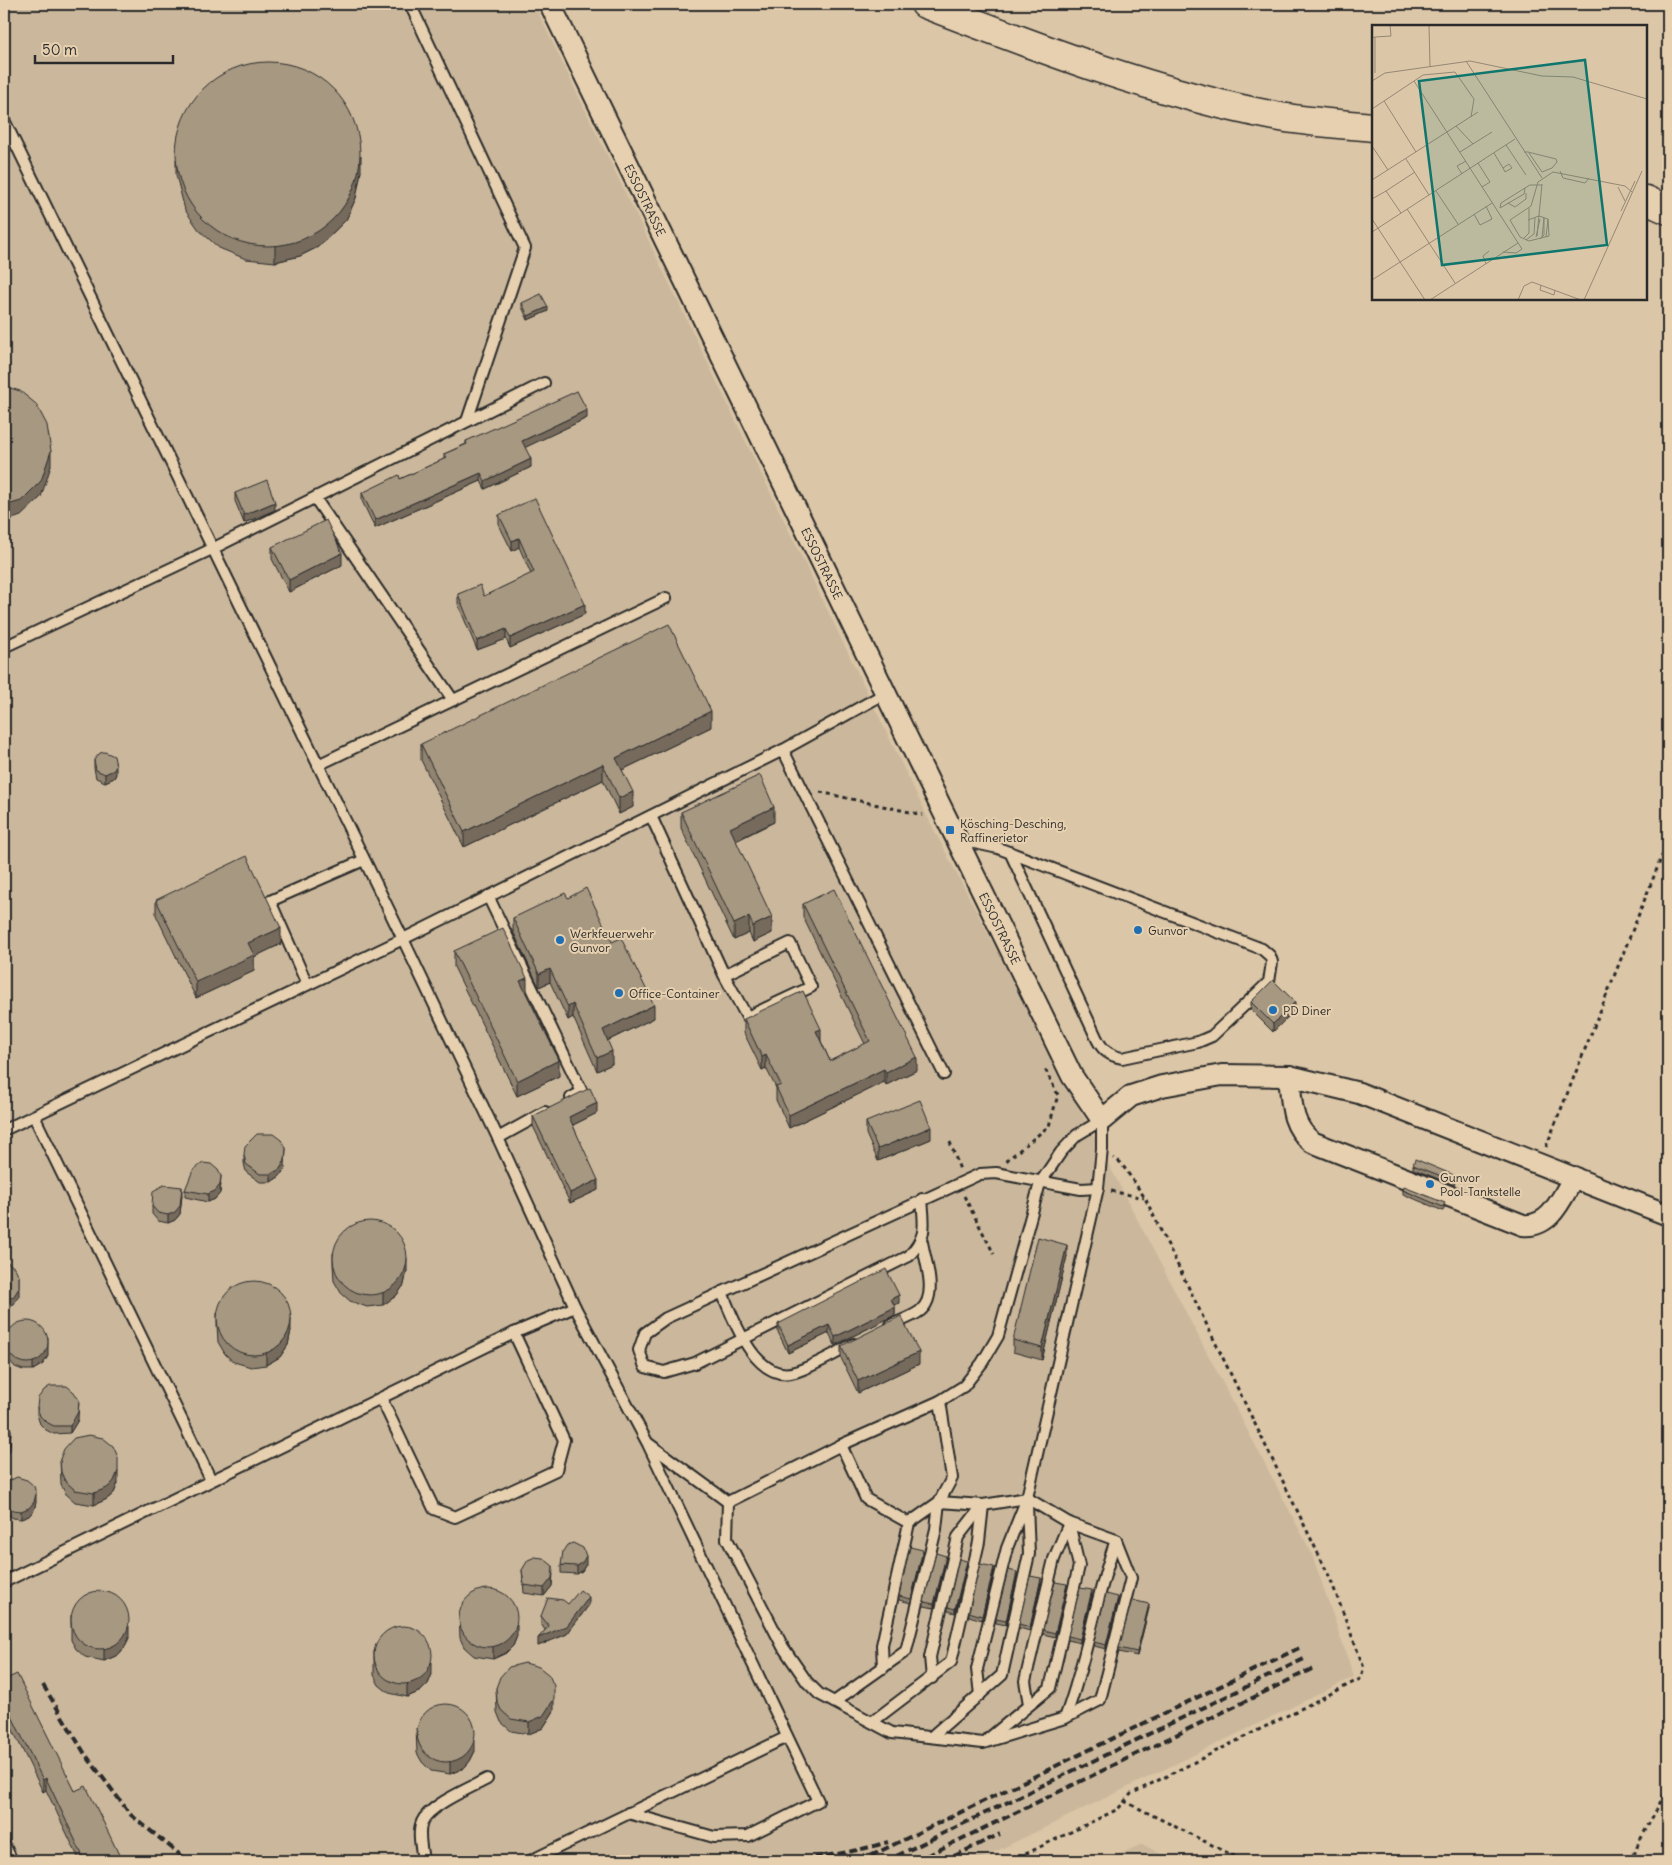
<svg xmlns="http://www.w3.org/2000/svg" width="1672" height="1865" viewBox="0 0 1672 1865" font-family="Delius,sans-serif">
<rect width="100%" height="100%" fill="#dbc6a7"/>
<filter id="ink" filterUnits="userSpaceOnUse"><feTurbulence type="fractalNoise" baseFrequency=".02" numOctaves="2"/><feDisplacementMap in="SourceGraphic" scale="10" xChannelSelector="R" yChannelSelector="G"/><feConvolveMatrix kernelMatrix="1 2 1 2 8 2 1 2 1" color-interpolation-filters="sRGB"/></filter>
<g filter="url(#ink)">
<g fill="#cbb89c">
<polygon points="4,4 534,4 931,824 1312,1554 1354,1677 976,1861 4,1861"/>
<polygon points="1142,1844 1174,1861 1105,1861"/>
</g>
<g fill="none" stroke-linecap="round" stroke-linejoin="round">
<g stroke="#2b2b2b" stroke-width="14">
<g id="lane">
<polyline points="410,4 525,248 467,421"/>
<polyline points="4,120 403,939 498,1138 575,1307 648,1444 818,1801 748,1836 714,1837 628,1813"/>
<polyline points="315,498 453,700"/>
<polyline points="4,647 212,549 544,383"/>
<polyline points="783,750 944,1074"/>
<polyline points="318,765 666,598"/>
<polyline points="651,816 724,975 747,1017 811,987 790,943 724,975"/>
<path d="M957,843H975L998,848L1262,949L1270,956L1272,962L1269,982L1212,1036L1198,1042L1122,1058C1109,1055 1103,1051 1097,1039L1010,852"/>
<polyline points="488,896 582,1092 571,1098"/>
<polyline points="307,984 270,901 364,860"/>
<polyline points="34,1116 211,1480"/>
<polyline points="4,1130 403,939 783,750 884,694"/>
<polyline points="498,1138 545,1112"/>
<path d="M922,1199C924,1226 928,1235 909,1256L695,1363L664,1372L645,1367L639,1350L645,1333L666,1318L980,1174L996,1173L1081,1189L1098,1188"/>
<path d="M722,1292C733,1319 756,1384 795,1372C815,1366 835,1353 854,1344"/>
<path d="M891,1325C900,1321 912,1317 920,1311C939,1296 925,1261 922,1242"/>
<polyline points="381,1398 434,1509 455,1517 556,1470 564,1440 514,1333"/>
<polyline points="649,1444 728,1502"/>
<polyline points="841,1445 866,1499 909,1523"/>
<polyline points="4,1582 514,1333 575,1307"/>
<polyline points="883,1668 882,1645 909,1523 939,1502 983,1505 1027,1498 1069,1523 1116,1540 1131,1578 1100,1700 1065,1718 983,1743 892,1733 819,1694 807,1682 783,1647 727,1539 728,1502 841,1445 940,1401 964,1386 982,1363 998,1336 1040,1183 1061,1152 1077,1135 1102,1120"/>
<polyline points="932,1678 930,1657 958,1537 982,1506"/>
<polyline points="980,1695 977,1669 1007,1548 1027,1498 1098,1188 1102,1149 1102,1120"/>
<polyline points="834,1702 906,1651 936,1529 939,1502 952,1478 940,1401"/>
<polyline points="1029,1704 1025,1681 1054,1559 1069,1523"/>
<path d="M1065,1718C1087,1660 1095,1598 1116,1540"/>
<polyline points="872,1722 951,1662 979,1542 983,1505"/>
<polyline points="931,1737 1002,1675 1029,1554 1027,1504"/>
<polyline points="988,1739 1050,1688 1079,1566 1069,1523"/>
<polyline points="4,1844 12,1861"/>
<path d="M423,1861C422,1850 417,1833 422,1822C429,1805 470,1788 487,1779"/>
<polyline points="530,1861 787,1737"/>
</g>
</g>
<g stroke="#2b2b2b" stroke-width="24">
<g id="street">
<path id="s1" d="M550,4L1072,1076L1102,1120L1131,1096L1162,1086L1222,1075L1289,1076L1359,1093L1668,1215"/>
<path d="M1289,1076C1292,1102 1290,1125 1312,1142L1523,1225C1551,1228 1562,1197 1574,1177"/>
</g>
</g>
<g stroke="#2b2b2b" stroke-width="31">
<g id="secondary">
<path d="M925,4C1039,48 1155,93 1275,116C1307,122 1341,124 1373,127"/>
<polyline points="1646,200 1668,210"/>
</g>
</g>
<g stroke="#2b2b2b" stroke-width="3" stroke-dasharray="4 4" stroke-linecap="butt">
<polyline points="820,792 923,815"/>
<polyline points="950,1142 960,1170"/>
<polyline points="1546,1147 1668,841"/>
<polyline points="1006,1161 1049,1126 1058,1095 1046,1071 1047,1067"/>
<polyline points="1111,1191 1144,1198"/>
<polyline points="964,1196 994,1254"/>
<polyline points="1124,1801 1244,1861"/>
<polyline points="1011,1861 1118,1809 1131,1794 1360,1679 1364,1668 1330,1578 1145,1198 1121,1163 1114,1158"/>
<polyline points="1629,1861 1668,1788"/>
</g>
<use href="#lane" stroke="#e6d0af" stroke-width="10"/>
<use href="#street" stroke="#e6d0af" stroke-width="20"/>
<use href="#secondary" stroke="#e6d0af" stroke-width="28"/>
<g stroke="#2b2b2b" stroke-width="4" stroke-dasharray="8 4" stroke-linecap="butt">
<polyline points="43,1685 85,1754 131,1815 188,1861"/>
<polyline points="640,1859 749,1861"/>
<path d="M778,1861C816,1858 852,1853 888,1842"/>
<polyline points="860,1861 1301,1647"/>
<polyline points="886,1861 1306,1658"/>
<polyline points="916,1861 1312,1669"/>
<polyline points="944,1861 1000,1834"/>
</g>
</g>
<g fill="#908370" stroke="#2b2b2b">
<polygon points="176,159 361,171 356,198 346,220 318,247 300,256 275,262 246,259 219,248 199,230 185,210 176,175"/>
<polygon points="522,303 548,311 528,320 522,307"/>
<polygon points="587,418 525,447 531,467 485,489 481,481 375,528 362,501 362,493 400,479 444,459 444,454 466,444 466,441"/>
<polygon points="235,493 275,510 244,523 235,501"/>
<polygon points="499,515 585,614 510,648 506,639 477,650 458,604 458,594 484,596 531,574 519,547 512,551 499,525"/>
<polygon points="272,547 342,565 289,592 272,559"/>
<polygon points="711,727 622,770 633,807 619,814 603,780 464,847 421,760 421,744"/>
<polygon points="94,760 116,774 114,778 105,782 96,778 94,768"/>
<polygon points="681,812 774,822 736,841 772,933 753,942 749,933 734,940 681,828"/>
<polygon points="568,898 612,942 654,1018 607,1041 612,1064 597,1071 573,1017 568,1020 550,982 539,987 513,931 513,918"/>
<polygon points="156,900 281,944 254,957 254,971 196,998 156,915"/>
<polygon points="803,904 917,1070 886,1085 884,1082 789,1128 776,1100 776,1088 766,1068 762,1070 744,1033 744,1019 821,1041 830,1061 865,1044 803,917"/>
<polygon points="454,951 527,993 559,1076 517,1096 454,967"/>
<polygon points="1251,1002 1295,1010 1273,1032 1251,1010"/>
<polygon points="597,1113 573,1125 598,1190 570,1203 533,1126 533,1116"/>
<polygon points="866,1122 931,1139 878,1161 866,1134"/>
<polygon points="244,1155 285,1168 280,1176 271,1182 260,1182 246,1172 244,1163"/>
<polygon points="1413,1165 1456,1180 1454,1185 1413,1169"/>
<polygon points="221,1184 220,1193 215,1199 208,1202 185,1197 185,1190"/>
<polygon points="1403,1190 1445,1207 1443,1211 1403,1194"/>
<polygon points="182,1195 180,1214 175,1220 168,1223 158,1221 152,1214 152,1206"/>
<polygon points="333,1253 407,1270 404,1285 396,1296 383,1305 367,1307 350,1301 341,1293 334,1281 333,1265"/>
<polygon points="1067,1256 1042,1360 1013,1352 1013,1340"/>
<polygon points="899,1303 895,1305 895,1315 835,1345 829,1333 788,1353 778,1332 778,1324"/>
<polygon points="217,1313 291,1330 288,1345 280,1357 266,1365 251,1367 234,1362 225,1354 218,1342 217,1325"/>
<polygon points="6,1343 48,1356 43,1364 33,1370 23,1370 15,1367 9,1360 6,1351"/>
<polygon points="841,1346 919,1364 858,1393 841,1358"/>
<polygon points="37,1407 78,1420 70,1433 54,1434 46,1430 40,1424 37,1415"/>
<polygon points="60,1459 118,1483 114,1493 107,1499 94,1505 75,1502 65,1493 61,1484"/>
<polygon points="4,1490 36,1502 34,1510 29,1516 21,1519 13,1518 4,1511"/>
<polygon points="923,1554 911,1603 899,1600 899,1596"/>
<polygon points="946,1560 934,1608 924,1606 924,1602"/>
<polygon points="586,1564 582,1571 577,1574 561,1573 561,1565"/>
<polygon points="967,1565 955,1613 948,1611 948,1607"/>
<polygon points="522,1570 553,1574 552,1586 544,1596 524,1593"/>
<polygon points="994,1571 982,1620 969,1616 969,1612"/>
<polygon points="1017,1576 1006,1625 996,1623 996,1619"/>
<polygon points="1041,1582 1030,1631 1019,1628 1019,1624"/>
<polygon points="1067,1588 1055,1637 1043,1634 1043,1630"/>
<polygon points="1092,1594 1080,1643 1068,1640 1068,1636"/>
<polygon points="1118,1601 1106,1649 1094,1646 1094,1642"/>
<polygon points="568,1604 589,1605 567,1634 538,1646 545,1630 541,1624 541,1616"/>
<polygon points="1149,1608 1137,1656 1119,1652 1119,1648"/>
<polygon points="459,1613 517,1636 513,1646 506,1653 493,1659 474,1656 464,1647 460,1638"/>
<polygon points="71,1615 129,1638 124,1648 118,1655 104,1661 85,1657 76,1649 71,1640"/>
<polygon points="374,1651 432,1674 428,1684 421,1691 407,1697 389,1693 379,1685 374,1675"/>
<polygon points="4,1680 75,1791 122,1861 80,1861 46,1790 43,1792 4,1712"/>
<polygon points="496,1688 554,1711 543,1728 529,1734 511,1731 501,1722 497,1712"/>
<polygon points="416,1728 475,1751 470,1761 464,1768 450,1774 431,1771 422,1762 417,1753"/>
</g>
<g fill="#756a5b" stroke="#2b2b2b">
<polygon points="361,156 361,171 356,198 346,220 318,247 300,256 275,262 275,246"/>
<polygon points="548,307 548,311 528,320 528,316"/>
<polygon points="587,410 587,418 522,449 522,441"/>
<polygon points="51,451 51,466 41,497 21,516 4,522 4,506"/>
<polygon points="531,459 531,467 485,489 485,481"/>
<polygon points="481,473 481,481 375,528 375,520"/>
<polygon points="275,502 275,510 244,523 244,515"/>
<polygon points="519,538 519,547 512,551 512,541"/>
<polygon points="342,553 342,565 289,592 289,580"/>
<polygon points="585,604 585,614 510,648 510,638"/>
<polygon points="506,629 506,639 477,650 477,641"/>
<polygon points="711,711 711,727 616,773 616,758"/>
<polygon points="603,764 603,780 464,847 464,832"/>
<polygon points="116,766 116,774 114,778 105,782 105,774"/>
<polygon points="633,792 633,807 619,814 619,798"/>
<polygon points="774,807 774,822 730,843 730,828"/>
<polygon points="749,917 749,933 734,940 734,924"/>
<polygon points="772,917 772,933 753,942 753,926"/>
<polygon points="281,928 281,944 254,957 254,971 196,998 196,982 248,943"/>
<polygon points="550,969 550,982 539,987 539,974"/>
<polygon points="527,978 527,993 520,996 520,981"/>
<polygon points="1295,1002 1295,1010 1273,1032 1273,1024"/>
<polygon points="573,1004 573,1017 568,1020 568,1007"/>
<polygon points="654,1005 654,1018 603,1043 603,1030"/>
<polygon points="821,1029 821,1042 816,1031"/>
<polygon points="612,1051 612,1064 597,1071 597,1058"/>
<polygon points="766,1055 766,1068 762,1070 762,1057"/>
<polygon points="917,1057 917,1070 886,1085 886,1072"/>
<polygon points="559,1060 559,1076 517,1096 517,1081"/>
<polygon points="884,1069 884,1082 789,1128 789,1115"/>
<polygon points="597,1103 597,1113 569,1127 569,1117"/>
<polygon points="931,1127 931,1139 878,1161 878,1149"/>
<polygon points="286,1148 285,1168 280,1176 271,1182 271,1174"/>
<polygon points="221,1176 220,1193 215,1199 208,1202 208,1194"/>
<polygon points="598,1180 598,1190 570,1203 570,1193"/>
<polygon points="182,1187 182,1195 180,1214 175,1220 168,1223 168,1215"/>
<polygon points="1067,1245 1067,1256 1042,1360 1042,1348"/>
<polygon points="407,1258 407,1270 404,1285 396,1296 383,1305 383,1293"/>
<polygon points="19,1276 19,1296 14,1304 5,1309 5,1302"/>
<polygon points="899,1295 899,1303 891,1307 891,1299"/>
<polygon points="895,1307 895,1315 835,1345 835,1337"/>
<polygon points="291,1318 291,1330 288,1345 280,1357 266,1365 266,1354"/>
<polygon points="829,1325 829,1333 788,1353 788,1345"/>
<polygon points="48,1337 48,1356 43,1364 33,1370 33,1362"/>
<polygon points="919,1352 919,1364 858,1393 858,1381"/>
<polygon points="79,1400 78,1420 70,1433 70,1426"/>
<polygon points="11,1430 10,1450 5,1458 4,1459 4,1451"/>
<polygon points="118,1471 118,1483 114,1493 107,1499 94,1505 94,1493"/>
<polygon points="36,1494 36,1502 34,1510 29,1516 21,1519 21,1511"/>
<polygon points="923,1550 923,1554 911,1603 911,1599"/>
<polygon points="586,1556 586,1564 582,1571 577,1574 577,1566"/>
<polygon points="946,1556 946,1560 934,1608 934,1604"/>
<polygon points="967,1561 967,1565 955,1613 955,1609"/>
<polygon points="553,1566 552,1586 544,1596 544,1588"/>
<polygon points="994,1567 994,1571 982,1620 982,1616"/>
<polygon points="1017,1572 1017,1576 1006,1625 1006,1621"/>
<polygon points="1041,1578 1041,1582 1030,1631 1030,1627"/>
<polygon points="1067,1584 1067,1588 1055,1637 1055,1633"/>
<polygon points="1092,1590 1092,1594 1080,1643 1080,1639"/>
<polygon points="589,1597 589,1605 567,1634 538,1646 538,1638"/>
<polygon points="1118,1597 1118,1601 1106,1649 1106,1645"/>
<polygon points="1149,1604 1149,1608 1137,1656 1137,1652"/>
<polygon points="517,1624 517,1636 513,1646 506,1653 493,1659 493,1647"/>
<polygon points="129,1626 129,1638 124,1648 118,1655 104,1661 104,1649"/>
<polygon points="432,1662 432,1674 428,1684 421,1691 407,1697 407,1685"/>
<polygon points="554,1699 554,1711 543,1728 529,1734 529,1722"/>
<polygon points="475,1739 475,1751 470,1761 464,1768 450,1774 450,1762"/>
<polygon points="46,1778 46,1790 43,1792 43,1780"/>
</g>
<g fill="#a79882" stroke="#2b2b2b">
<circle cx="268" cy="154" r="92"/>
<polygon points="541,294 548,307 528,316 522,303"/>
<polygon points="4,386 20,391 36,404 47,425 51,451 41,481 21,501 4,506"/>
<polygon points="577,391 587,410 522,441 531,459 485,481 481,473 375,520 362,493 399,475 400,479 446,458 444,454 467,444 466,441"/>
<polygon points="267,480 275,502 244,515 235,493"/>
<polygon points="535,498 585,604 510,638 506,629 477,641 458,594 480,585 484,596 534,572 519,538 512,541 499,515"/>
<polygon points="326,520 342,553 289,580 272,547"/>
<polygon points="669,624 711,711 616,758 633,792 619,798 603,764 464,832 421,744"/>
<polygon points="105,752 114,756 116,766 114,770 105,774 96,770 94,760 100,753"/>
<polygon points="760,775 774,807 730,828 772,917 753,926 749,917 734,924 681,812"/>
<polygon points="247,856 281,928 248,943 254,955 196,982 156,900"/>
<polygon points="586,888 612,942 621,938 654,1005 603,1030 612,1051 597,1058 573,1004 568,1007 550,969 539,974 513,918 565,893 568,898"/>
<polygon points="834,889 917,1057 886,1072 884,1069 789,1115 776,1087 781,1085 766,1055 762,1057 744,1019 803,991 821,1029 816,1031 830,1061 870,1041 803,904"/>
<polygon points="503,928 527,978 520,981 559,1060 517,1081 454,951"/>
<polygon points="1273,980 1295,1002 1273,1024 1251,1002"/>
<polygon points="590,1088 597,1103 569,1117 598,1180 570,1193 533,1116"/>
<polygon points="920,1100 931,1127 878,1149 866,1122"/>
<polygon points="257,1134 273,1134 281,1140 286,1148 285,1160 280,1169 271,1174 260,1174 246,1164 244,1155 245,1146"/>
<polygon points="1415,1159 1456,1176 1454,1181 1413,1165"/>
<polygon points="203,1163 211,1164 218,1170 221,1176 220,1185 215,1191 208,1194 185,1190 193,1170"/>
<polygon points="164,1185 182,1187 180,1206 175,1212 168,1215 158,1213 152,1206 153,1191"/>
<polygon points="1404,1187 1445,1203 1443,1207 1403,1190"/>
<circle cx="370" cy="1258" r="37"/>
<polygon points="1038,1237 1067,1245 1042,1348 1013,1340"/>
<polygon points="4,1262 7,1262 15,1268 19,1276 19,1288 14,1296 4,1302"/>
<polygon points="886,1269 899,1295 891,1299 895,1307 835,1337 829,1325 788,1345 778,1324"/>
<circle cx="254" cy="1318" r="37"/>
<polygon points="901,1316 919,1352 858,1381 841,1346"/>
<circle cx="27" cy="1342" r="21"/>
<polygon points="50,1386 67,1386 74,1392 79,1400 78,1412 70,1426 54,1426 46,1422 40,1416 37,1407 38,1398 44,1390"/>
<polygon points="4,1419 7,1422 11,1430 10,1442 5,1451 4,1451"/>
<polygon points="89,1435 103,1438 113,1446 118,1457 118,1471 114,1481 107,1488 94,1493 75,1490 65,1481 61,1472 60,1459 64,1449 74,1438"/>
<polygon points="17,1477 27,1480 34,1486 36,1494 34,1502 29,1508 21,1511 13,1510 4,1504 4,1490 7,1482"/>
<polygon points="573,1543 583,1548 586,1556 582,1563 577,1566 561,1565 563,1551 567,1545"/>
<polygon points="910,1547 923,1550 911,1599 899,1596"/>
<polygon points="936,1553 946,1556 934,1604 924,1602"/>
<polygon points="535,1557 543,1558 553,1566 552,1578 544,1588 524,1585 522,1570 528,1560"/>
<polygon points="959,1559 967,1561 955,1609 948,1607"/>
<polygon points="980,1564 994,1567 982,1616 969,1612"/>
<polygon points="1008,1570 1017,1572 1006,1621 996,1619"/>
<polygon points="1030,1576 1041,1578 1030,1627 1019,1624"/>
<polygon points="1055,1582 1067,1584 1055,1633 1043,1630"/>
<polygon points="1080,1588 1092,1590 1080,1639 1068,1636"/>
<circle cx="488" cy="1618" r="29"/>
<polygon points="580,1590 589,1597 567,1626 538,1638 549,1626 541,1616 548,1598 563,1600 568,1604"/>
<circle cx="100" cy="1620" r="29"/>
<polygon points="1106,1594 1118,1597 1106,1645 1094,1642"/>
<polygon points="1132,1600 1149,1604 1137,1652 1119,1648"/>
<circle cx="403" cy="1655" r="29"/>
<polygon points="525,1663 539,1667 549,1675 554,1686 554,1699 543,1716 529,1722 511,1719 501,1710 497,1701 496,1688 500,1677 509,1667"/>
<polygon points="17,1674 75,1791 86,1786 122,1861 85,1861 46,1778 43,1780 4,1700 4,1680"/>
<circle cx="446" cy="1733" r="29"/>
</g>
</g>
<g fill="#1f6fb2" stroke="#e6d0af" stroke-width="2">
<rect x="945" y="825" width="10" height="10" rx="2.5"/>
<circle cx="1138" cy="930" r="5"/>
<circle cx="560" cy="940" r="5"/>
<circle cx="619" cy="993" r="5"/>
<circle cx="1273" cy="1010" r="5"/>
<circle cx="1430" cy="1184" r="5"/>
</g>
<g text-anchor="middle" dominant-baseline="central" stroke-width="4" stroke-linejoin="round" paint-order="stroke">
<g font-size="12" fill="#2b2b2b" stroke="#e6d0af">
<text stroke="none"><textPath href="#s1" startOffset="218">ESSOSTRASSE</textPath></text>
<text stroke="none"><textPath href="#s1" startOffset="622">ESSOSTRASSE</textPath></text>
<text stroke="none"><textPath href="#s1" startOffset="1028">ESSOSTRASSE</textPath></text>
</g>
<g font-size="12" fill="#2b2b2b" stroke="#e6d0af" text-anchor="start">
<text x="960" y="823">Kösching-Desching,<tspan x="960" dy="14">Raffinerietor</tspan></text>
<text x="1148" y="930">Gunvor</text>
<text x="570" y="933">Werkfeuerwehr<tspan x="570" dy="14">Gunvor</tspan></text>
<text x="629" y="993">Office-Container</text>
<text x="1283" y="1010">PD Diner</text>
<text x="1440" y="1177">Gunvor<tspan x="1440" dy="14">Pool-Tankstelle</tspan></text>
</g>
</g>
<g transform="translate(1372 25)">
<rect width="275" height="275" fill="#dbc6a7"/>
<path fill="none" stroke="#958875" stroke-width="1" d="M57,0L58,42M3,12L19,11L18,0M0,13L3,12V48M94,36L170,153M0,56L13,48L98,36L170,51L201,52L275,74M42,56L150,224L144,228L131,227M12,76L44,127M0,84L51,50L83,47L102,74L99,92M84,101L101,119M134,120L154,150M0,121L16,145M88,127L120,107M152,127H156L184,134L185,137L180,143L170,147L157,128M122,128L131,143L133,147L140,143L137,139L131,143M34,134L57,170M106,138L118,157L110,162M188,146L191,153L213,158L217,153M90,149L85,141L94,136M0,155L106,87M246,162L253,176M153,163L152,169L128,183L129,178L153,163L158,160H170M64,166L86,199M0,174L14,166M136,178L143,182L154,174V168M35,184L83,258M249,186L263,156M29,188L14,166L43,147M102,189L108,200L120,194L114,181M0,194L53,275M156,195L167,191L176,194L177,211L157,216L148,212L138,195L159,181L166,157L181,147L253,161L260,167M0,207L143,114M165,211L170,159M164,212L168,194M170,212L172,193M174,212L176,194M151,214L157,208V183M168,214L172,210V193M154,215L162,209L163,193M114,239L111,231L117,226M0,255L120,178M169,260L168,265L182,270L183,265M58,275L146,218M146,275L152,261L160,257L209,275M212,275L270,146"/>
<path fill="#0f766e" fill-opacity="0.15" stroke="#0f766e" stroke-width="2.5" d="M213,35L235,220L70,240L47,56Z"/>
<rect width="275" height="275" fill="none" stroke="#2b2b2b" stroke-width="2.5"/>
</g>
<rect width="1672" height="1865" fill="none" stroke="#e6d0af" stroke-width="20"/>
<rect x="10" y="10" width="1652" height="1845" fill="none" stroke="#2b2b2b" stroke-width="2" filter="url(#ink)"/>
<path d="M35 55v8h138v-8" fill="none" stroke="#2b2b2b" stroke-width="2.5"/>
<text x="42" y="55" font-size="15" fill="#2b2b2b" stroke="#e6d0af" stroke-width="4" paint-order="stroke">50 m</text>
</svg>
